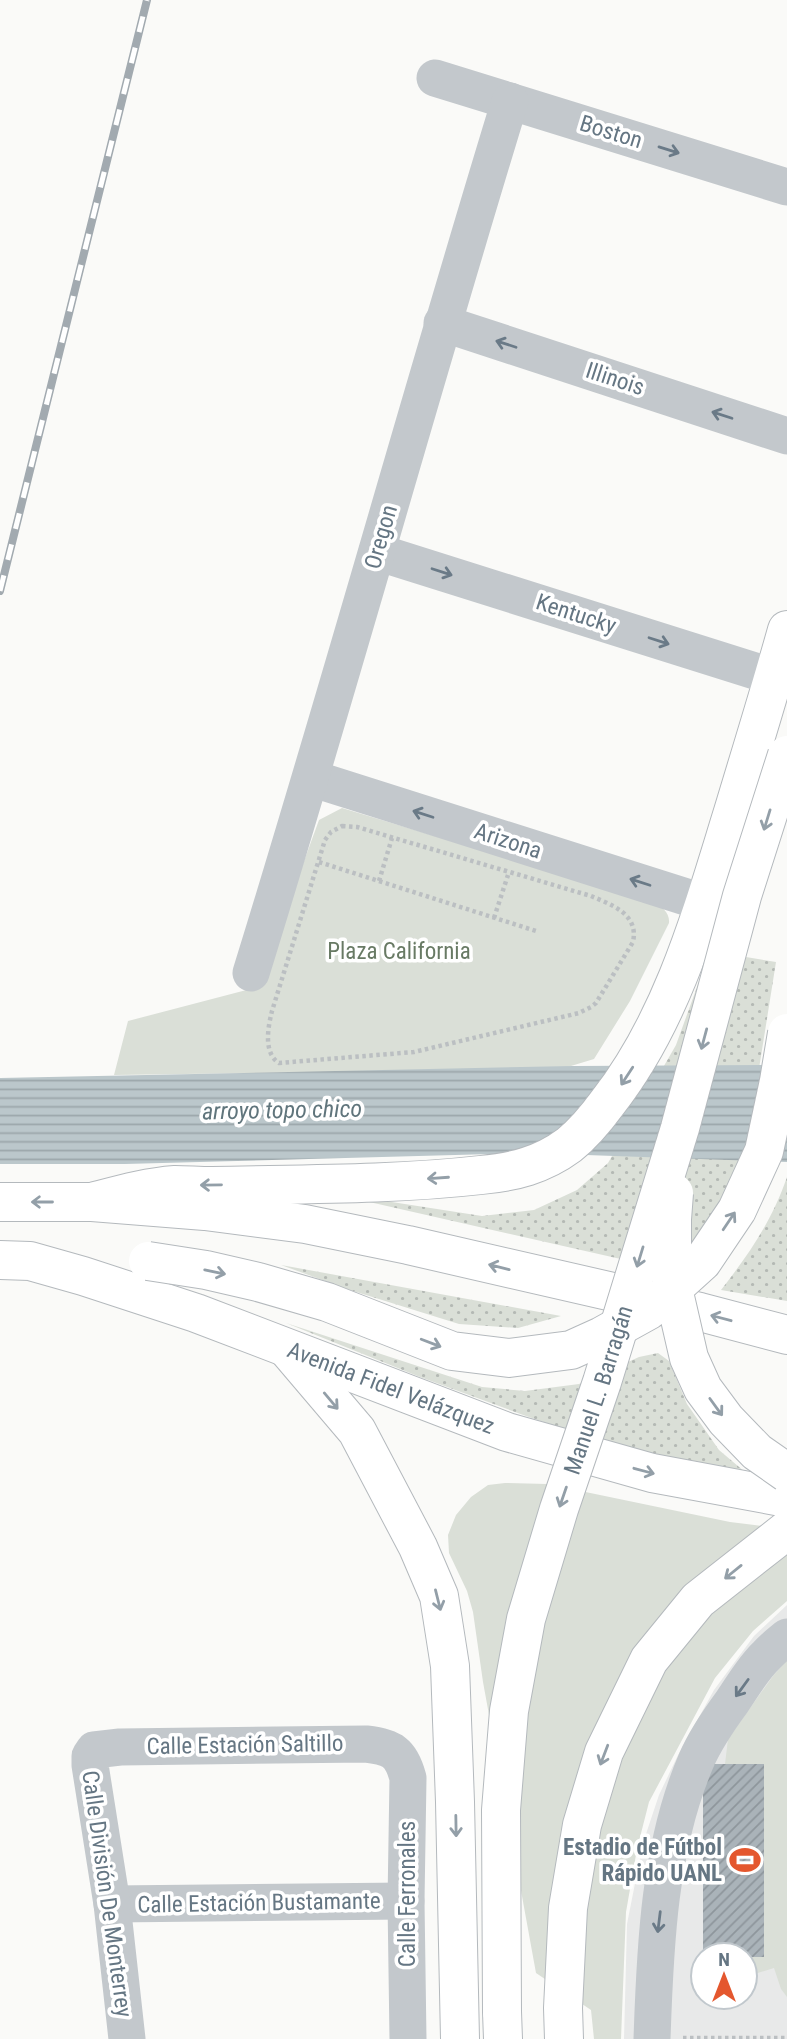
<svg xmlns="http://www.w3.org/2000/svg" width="787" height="2039" viewBox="0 0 787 2039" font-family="'Roboto Condensed',sans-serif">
<defs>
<pattern id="grass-dots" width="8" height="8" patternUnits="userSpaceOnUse" patternTransform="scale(1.75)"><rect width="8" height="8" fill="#dadfd7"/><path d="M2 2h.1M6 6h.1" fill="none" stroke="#b4b9b4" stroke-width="1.8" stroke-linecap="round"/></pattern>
<pattern id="water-rules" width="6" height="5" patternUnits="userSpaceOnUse" patternTransform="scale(1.75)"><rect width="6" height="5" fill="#bbc7cb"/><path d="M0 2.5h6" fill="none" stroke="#9ca6aa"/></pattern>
<pattern id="building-hatch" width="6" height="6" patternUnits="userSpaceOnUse" patternTransform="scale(1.75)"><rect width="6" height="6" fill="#aab3b9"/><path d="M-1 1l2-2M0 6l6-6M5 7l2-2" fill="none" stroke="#8e969c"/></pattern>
</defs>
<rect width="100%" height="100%" fill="#fafaf8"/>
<path fill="#e8e9e9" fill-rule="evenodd" d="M787,1605V2039H624L627,1924L643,1843L659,1795L678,1755L714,1690L754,1636ZM703,1955H745V1997H703Z"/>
<g fill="url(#grass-dots)">
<polygon points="710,951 776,962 744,1163 696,1253 656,1267 321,1191 482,1216 534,1210 577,1190 608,1163 676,1045"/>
<path d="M787,1177V1301L721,1290C749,1254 772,1221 787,1177Z"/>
<polygon points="281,1265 561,1316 518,1328 459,1324 350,1290"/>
<polygon points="286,1323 482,1387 525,1391 579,1384 639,1357 658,1353 669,1361 687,1404 719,1450 758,1483 641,1455 526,1416 420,1377"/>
</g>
<g fill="#dadfd7">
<path d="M342,808L653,902C662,906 670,913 669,923L630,1001L594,1059L561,1069L114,1075L128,1021L258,987L319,820Z"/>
<polygon points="505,1483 547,1484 730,1522 787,1529 787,1601 753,1631 715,1678 649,1802 637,1849 626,1912 621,2039 594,2039 591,2010 536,1973 483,1682 473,1612 467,1591 449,1553 448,1535 456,1515 471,1497 488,1485"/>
<polygon points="787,1660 787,1997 781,1989 774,1968 745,1977 745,1955 703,1955 703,1764 725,1764 728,1739 773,1676"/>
</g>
<polygon fill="url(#water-rules)" points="787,1065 787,1162 529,1153 125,1164 0,1164 0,1078 573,1066"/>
<polygon fill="url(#building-hatch)" points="703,1764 764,1764 764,1957 745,1957 745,1955 703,1955"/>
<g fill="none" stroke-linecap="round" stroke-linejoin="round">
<g stroke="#b4b9bd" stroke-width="40">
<g id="highway">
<polyline points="0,1202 92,1202 205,1211 305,1224 408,1245 700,1312 787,1335"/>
<path d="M92,1202C119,1195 147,1187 175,1185C187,1185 199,1186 212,1186C301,1184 392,1185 481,1175C514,1172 542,1165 569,1145C584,1133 597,1117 608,1102C673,1019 702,912 733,812C751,752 770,691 787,630"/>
<path id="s1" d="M0,1260L30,1261L83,1276L196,1313L507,1432L652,1473L787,1498"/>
<polyline points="289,1351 357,1431 418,1547 439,1596 450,1666 455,1802 460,2039"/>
<polyline points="502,2012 503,2039"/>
<polyline points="564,2039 563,2008 568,1908 582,1825 604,1752 649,1660 698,1600 787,1530"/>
</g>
</g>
<g stroke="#bbbfc2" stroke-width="4.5" stroke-dasharray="3.5 3.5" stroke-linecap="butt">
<path d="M342,826L357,827L591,896C612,905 639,914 633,942L596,1003L591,1007L579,1013L414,1052L279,1063C263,1053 268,1027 272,1011L325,840L331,832Z"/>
<polyline points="319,862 536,931"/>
<polyline points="379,881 392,838"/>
<polyline points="494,918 508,875"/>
<polyline points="683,2038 787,2038"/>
</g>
<g stroke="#c3c8cc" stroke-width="37">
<polyline points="435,78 787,187"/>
<polyline points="442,323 787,436"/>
<polyline points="377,552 774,677"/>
<polyline points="311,778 705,903"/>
<path d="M251,973C341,683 421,391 510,101"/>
<polyline points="112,1904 406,1901"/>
<path d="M127,2039L112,1904L90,1765V1756L94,1750L120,1747L366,1744C392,1747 401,1752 408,1778L406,1901L408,2039"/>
<path d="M652,2039C655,1947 659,1847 696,1761C705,1740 718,1721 732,1702C743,1686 753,1668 767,1655C773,1648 780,1643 787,1637"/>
</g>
<use href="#highway" stroke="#fff" stroke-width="38"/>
<g stroke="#a2aab0" stroke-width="8">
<polyline id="rail" points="0,591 147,0"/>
</g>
<use href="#rail" stroke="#fff" stroke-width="5" stroke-dasharray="16" stroke-linecap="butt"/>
<g stroke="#b4b9bd" stroke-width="40" stroke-linecap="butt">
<g id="highway-bridge">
<polyline points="674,1193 672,1219 672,1284 689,1358 703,1389 726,1420 757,1452 787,1473"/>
<polyline points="148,1261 206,1270 258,1282 327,1302 452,1351 509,1358 571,1350 602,1336 649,1310 702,1262 737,1210 764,1151 779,1081 787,1033"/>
<path id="s2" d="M502,2012L501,1810L509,1711L526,1619L559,1509L602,1382L680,1128L742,896L787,755"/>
</g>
</g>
<use href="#highway-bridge" stroke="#fff" stroke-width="38"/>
</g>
<defs><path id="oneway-shaft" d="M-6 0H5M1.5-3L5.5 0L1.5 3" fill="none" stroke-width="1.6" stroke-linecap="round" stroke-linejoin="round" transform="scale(1.75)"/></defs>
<g stroke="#6a7a87">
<use href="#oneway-shaft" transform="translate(669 150) rotate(17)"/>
<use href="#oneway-shaft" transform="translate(506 344) rotate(-162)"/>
<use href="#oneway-shaft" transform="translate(722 415) rotate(-162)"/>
<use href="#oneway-shaft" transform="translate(442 572) rotate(18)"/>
<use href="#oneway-shaft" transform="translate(659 641) rotate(18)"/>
<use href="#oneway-shaft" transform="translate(423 814) rotate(-162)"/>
<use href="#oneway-shaft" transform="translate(640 882) rotate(-162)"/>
<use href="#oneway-shaft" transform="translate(742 1688) rotate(126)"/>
<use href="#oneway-shaft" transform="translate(659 1922) rotate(97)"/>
</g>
<g stroke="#939fa8">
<use href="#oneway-shaft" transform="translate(767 820) rotate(107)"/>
<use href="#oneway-shaft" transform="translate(704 1039) rotate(105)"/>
<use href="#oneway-shaft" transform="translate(627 1076) rotate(123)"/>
<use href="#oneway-shaft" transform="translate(438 1178) rotate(176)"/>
<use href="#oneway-shaft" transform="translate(211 1185) rotate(179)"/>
<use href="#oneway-shaft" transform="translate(42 1202) rotate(180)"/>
<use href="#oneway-shaft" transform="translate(729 1221) rotate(-56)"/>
<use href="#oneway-shaft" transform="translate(640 1257) rotate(107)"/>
<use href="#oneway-shaft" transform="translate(499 1267) rotate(-166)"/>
<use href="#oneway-shaft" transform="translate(215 1272) rotate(12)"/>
<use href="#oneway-shaft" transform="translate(721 1318) rotate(-165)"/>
<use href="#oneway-shaft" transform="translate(431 1343) rotate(21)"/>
<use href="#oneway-shaft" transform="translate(331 1401) rotate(50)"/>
<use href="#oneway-shaft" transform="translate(716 1407) rotate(54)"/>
<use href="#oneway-shaft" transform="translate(644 1471) rotate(15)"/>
<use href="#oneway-shaft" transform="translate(563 1497) rotate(109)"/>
<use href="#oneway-shaft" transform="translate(733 1572) rotate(141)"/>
<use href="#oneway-shaft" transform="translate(438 1600) rotate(76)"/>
<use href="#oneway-shaft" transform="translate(604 1755) rotate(111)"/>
<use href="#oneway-shaft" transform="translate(456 1826) rotate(89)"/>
</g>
<defs>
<g id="stadium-bare" transform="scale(2.415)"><path d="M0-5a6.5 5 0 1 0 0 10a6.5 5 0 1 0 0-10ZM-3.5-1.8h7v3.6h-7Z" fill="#e4572e" stroke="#fff" stroke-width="2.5" paint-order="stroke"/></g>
</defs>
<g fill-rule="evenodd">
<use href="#stadium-bare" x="745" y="1860"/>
</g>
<g text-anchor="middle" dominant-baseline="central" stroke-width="7" stroke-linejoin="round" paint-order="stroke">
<g font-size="23" fill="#657683" stroke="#fff">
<text transform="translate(611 132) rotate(17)">Boston</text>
<text transform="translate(615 379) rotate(18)">Illinois</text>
<text transform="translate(381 537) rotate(-74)">Oregon</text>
<text transform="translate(576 614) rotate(18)">Kentucky</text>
<text transform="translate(508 841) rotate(18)">Arizona</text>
<text stroke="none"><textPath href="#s1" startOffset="413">Avenida Fidel Velázquez</textPath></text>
<text stroke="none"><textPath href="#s2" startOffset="635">Manuel L. Barragán</textPath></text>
<text transform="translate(245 1745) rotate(-1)">Calle Estación Saltillo</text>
<text transform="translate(107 1894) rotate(82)">Calle División De Monterrey</text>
<text transform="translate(407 1894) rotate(-90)">Calle Ferronales</text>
<text transform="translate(259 1903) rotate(-1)">Calle Estación Bustamante</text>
</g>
<g font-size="23" fill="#687a64" stroke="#fff">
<text x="399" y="951">Plaza California</text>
</g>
<g font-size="23" font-weight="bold" fill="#657683" stroke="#fff" text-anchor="end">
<text x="722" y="1847">Estadio de Fútbol<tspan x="722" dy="26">Rápido UANL</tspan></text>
</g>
<g font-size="24" font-style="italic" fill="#60757c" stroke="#fff">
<text transform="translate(282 1110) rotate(-1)">arroyo topo chico</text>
</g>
</g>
<g transform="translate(724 1976)"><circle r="33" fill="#ffffff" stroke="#c1c8cd" stroke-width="2"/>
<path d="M0-5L12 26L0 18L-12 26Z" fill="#e4572e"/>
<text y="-10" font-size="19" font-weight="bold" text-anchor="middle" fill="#657683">N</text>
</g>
</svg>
